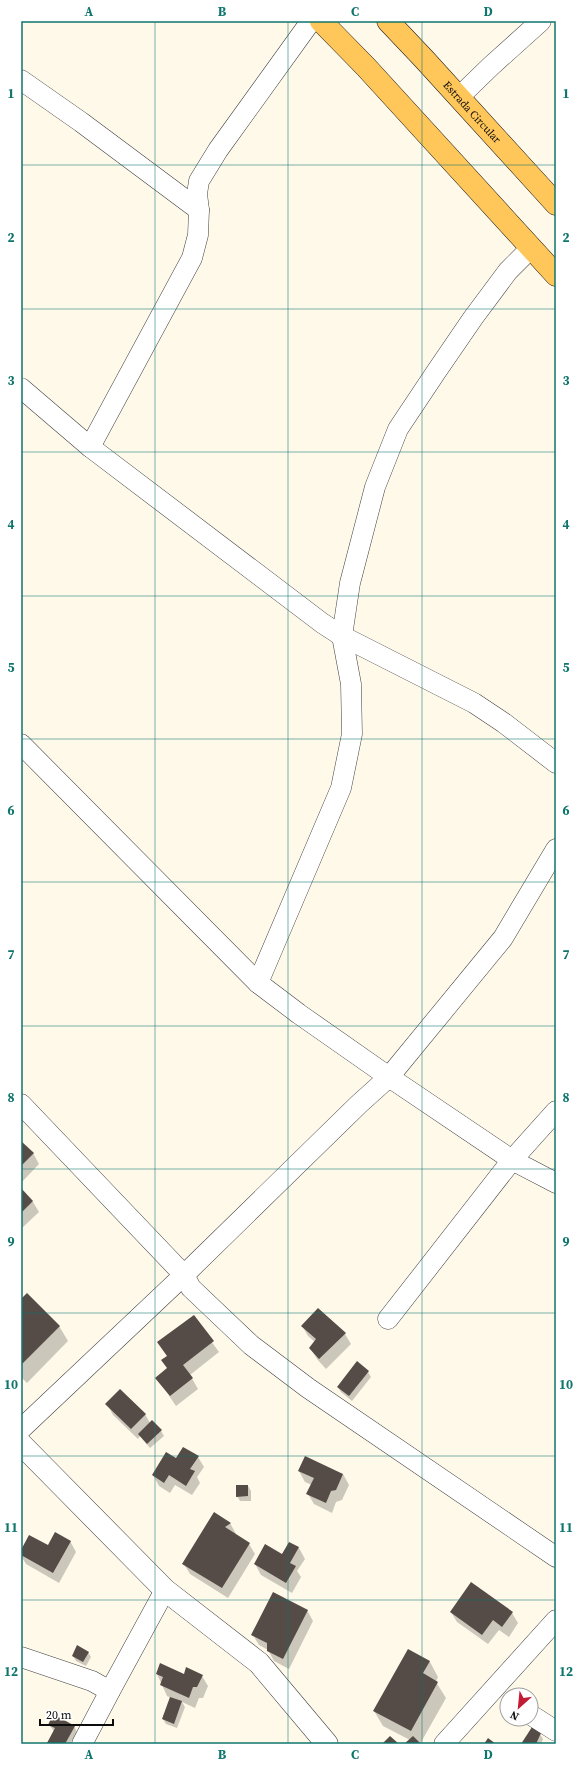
<svg xmlns="http://www.w3.org/2000/svg" width="577" height="1765" viewBox="0 0 577 1765" font-family="'Source Serif 4',serif">
<rect width="100%" height="100%" fill="#fff9ea"/>
<g fill="#0003">
<polygon points="21,1142 33,1153 39,1164 21,1183"/>
<polygon points="21,1190 33,1202 39,1212 21,1229"/>
<polygon points="21,1300 59,1326 68,1341 27,1383 21,1377"/>
<polygon points="318,1310 345,1334 351,1344 326,1369 317,1359 310,1348 315,1342 308,1336 302,1326"/>
<polygon points="193,1316 219,1352 190,1375 198,1389 176,1406 157,1378 168,1369 163,1361 168,1357 159,1343"/>
<polygon points="368,1372 371,1377 352,1401 341,1392 338,1387"/>
<polygon points="107,1404 145,1414 150,1423 161,1431 164,1436 150,1448 140,1436 138,1439 113,1415"/>
<polygon points="198,1457 204,1467 197,1477 200,1483 192,1495 175,1485 170,1493 159,1486 153,1475 176,1459"/>
<polygon points="299,1471 343,1474 349,1485 342,1500 336,1502 332,1513 314,1504 308,1494 312,1485 305,1482"/>
<polygon points="248,1486 251,1491 251,1501 240,1501 237,1496"/>
<polygon points="215,1514 230,1523 236,1534 235,1535 249,1544 255,1554 228,1598 190,1574 184,1564"/>
<polygon points="70,1541 76,1552 59,1583 26,1564 21,1556 21,1552"/>
<polygon points="289,1543 299,1548 305,1559 297,1571 301,1577 292,1593 261,1575 255,1564 282,1555"/>
<polygon points="307,1610 313,1621 289,1669 274,1661 268,1650 259,1645 253,1635"/>
<polygon points="451,1612 512,1613 518,1623 509,1637 499,1630 488,1644 457,1622"/>
<polygon points="408,1650 430,1662 438,1677 436,1682 446,1698 420,1744 406,1744 410,1740 383,1726 374,1711"/>
<polygon points="88,1652 91,1657 86,1666 76,1661 73,1656"/>
<polygon points="157,1674 202,1676 208,1686 203,1698 199,1698 195,1708 182,1702 185,1707 177,1728 166,1724 163,1719 171,1698 167,1696"/>
<polygon points="49,1725 74,1726 77,1732 70,1744 49,1744 54,1731"/>
<polygon points="540,1734 543,1739 541,1744 522,1744"/>
</g>
<g fill="#554b47">
<polygon points="21,1141 34,1153 21,1166"/>
<polygon points="21,1188 33,1201 21,1213"/>
<polygon points="27,1293 60,1326 21,1365 21,1299"/>
<polygon points="318,1308 346,1333 319,1359 309,1348 316,1339 301,1326"/>
<polygon points="194,1315 214,1341 183,1365 193,1378 170,1396 155,1378 167,1368 161,1360 167,1356 157,1342"/>
<polygon points="357,1361 369,1371 349,1396 337,1387"/>
<polygon points="120,1389 146,1414 131,1429 105,1404"/>
<polygon points="152,1420 162,1430 147,1444 138,1434"/>
<polygon points="183,1447 199,1456 190,1469 195,1471 186,1486 169,1475 164,1483 152,1475 166,1452 176,1458"/>
<polygon points="305,1456 343,1474 336,1490 331,1491 326,1503 306,1494 314,1478 298,1471"/>
<polygon points="236,1485 248,1485 248,1496 236,1497"/>
<polygon points="214,1512 231,1523 225,1527 250,1543 222,1588 182,1564"/>
<polygon points="55,1532 71,1541 53,1573 21,1555 21,1550 29,1535 48,1545"/>
<polygon points="289,1542 299,1547 290,1563 296,1566 286,1583 254,1564 265,1544 282,1554"/>
<polygon points="471,1582 513,1612 502,1627 493,1620 482,1635 450,1612"/>
<polygon points="273,1592 308,1610 283,1659 267,1651 267,1643 251,1635"/>
<polygon points="77,1645 89,1652 83,1662 72,1656"/>
<polygon points="408,1649 430,1661 423,1673 438,1682 411,1731 373,1711"/>
<polygon points="160,1663 184,1674 186,1667 203,1675 197,1687 193,1687 189,1698 160,1685 163,1677 156,1674"/>
<polygon points="170,1697 182,1701 174,1724 162,1719"/>
<polygon points="53,1714 75,1726 65,1744 47,1743 55,1728 48,1725"/>
<polygon points="532,1727 541,1733 536,1744 521,1744"/>
<polygon points="390,1736 399,1744 382,1744"/>
<polygon points="413,1736 421,1744 404,1744"/>
<polygon points="488,1738 496,1744 484,1744"/>
</g>
<g fill="none" stroke-linecap="round" stroke-linejoin="round">
<g stroke="#3f3f3f" stroke-width="21">
<g id="minor">
<polyline points="21,80 81,122 199,210"/>
<polyline points="459,97 491,66 541,21"/>
<polyline points="21,388 90,447 322,623 342,636 474,703 504,723 556,763"/>
<polyline points="90,447 192,258 198,235 199,210 197,194 199,181 218,150 311,21"/>
<polyline points="21,744 258,983 299,1014 389,1077 512,1160 556,1183"/>
<polyline points="258,983 341,788 352,734 351,684 342,636 350,583 375,487 398,429 436,372 473,318 508,271 531,248"/>
<polyline points="21,1104 184,1275 191,1288 251,1345 308,1388 556,1557"/>
<polyline points="388,1319 512,1160 556,1111"/>
<polyline points="21,1429 184,1275 359,1104 389,1077 503,938 556,849"/>
<polyline points="21,1657 92,1681 110,1691 165,1590"/>
<polyline points="531,1715 556,1731"/>
<polyline points="82,1744 110,1691"/>
<polyline points="444,1744 556,1620"/>
</g>
</g>
<g stroke="#3f3f3f" stroke-width="23">
<polyline id="tertiary" points="21,1444 165,1590 259,1663 327,1744"/>
</g>
<g stroke="#1d1d1d" stroke-width="23">
<g id="primary">
<polyline points="321,21 366,67 556,275"/>
<path id="s1" d="M388,21L424,59L556,204"/>
</g>
</g>
<use href="#minor" stroke="#fff" stroke-width="20"/>
<use href="#tertiary" stroke="#fff" stroke-width="22"/>
<use href="#primary" stroke="#ffc65a" stroke-width="22"/>
</g>
<path fill="none" stroke="#0f766e" stroke-width="1" stroke-opacity="0.55" d="M155,21V1744M288,21V1744M422,21V1744M21,165H556M21,309H556M21,452H556M21,596H556M21,739H556M21,882H556M21,1026H556M21,1169H556M21,1313H556M21,1456H556M21,1600H556"/>
<g text-anchor="middle" dominant-baseline="central" stroke-width="4" stroke-linejoin="round" paint-order="stroke">
<g font-size="11" fill="#0c0c0c" stroke="#fff">
<text stroke="none"><textPath href="#s1" startOffset="124">Estrada Circular</textPath></text>
</g>
</g>
<rect width="577" height="1765" fill="none" stroke="#ffffff" stroke-width="44"/>
<g transform="translate(519 1707) rotate(207)"><circle r="19" fill="#ffffff" stroke="#9e9e9e"/>
<path d="M0-3L7 15L0 10L-7 15Z" fill="#c41b34"/>
<text y="-6" font-size="11" font-weight="bold" text-anchor="middle" fill="#0c0c0c">N</text>
</g>
<path d="M40 1719v6h73v-6" fill="none" stroke="#0c0c0c" stroke-width="2"/>
<text x="46" y="1719" font-size="12" fill="#0c0c0c" stroke="#ffffff" stroke-width="3" paint-order="stroke">20 m</text>
<rect x="22" y="22" width="533" height="1721" fill="none" stroke="#0f766e" stroke-width="1.5"/>
<g font-size="13" text-anchor="middle" font-weight="bold" fill="#0f766e">
<text x="89" y="16">A</text>
<text x="222" y="16">B</text>
<text x="355" y="16">C</text>
<text x="488" y="16">D</text>
<text x="11" y="98">1</text>
<text x="566" y="98">1</text>
<text x="11" y="242">2</text>
<text x="566" y="242">2</text>
<text x="11" y="385">3</text>
<text x="566" y="385">3</text>
<text x="11" y="529">4</text>
<text x="566" y="529">4</text>
<text x="11" y="672">5</text>
<text x="566" y="672">5</text>
<text x="11" y="815">6</text>
<text x="566" y="815">6</text>
<text x="11" y="959">7</text>
<text x="566" y="959">7</text>
<text x="11" y="1102">8</text>
<text x="566" y="1102">8</text>
<text x="11" y="1246">9</text>
<text x="566" y="1246">9</text>
<text x="11" y="1389">10</text>
<text x="566" y="1389">10</text>
<text x="11" y="1532">11</text>
<text x="566" y="1532">11</text>
<text x="11" y="1676">12</text>
<text x="566" y="1676">12</text>
<text x="89" y="1759">A</text>
<text x="222" y="1759">B</text>
<text x="355" y="1759">C</text>
<text x="488" y="1759">D</text>
</g>
</svg>
